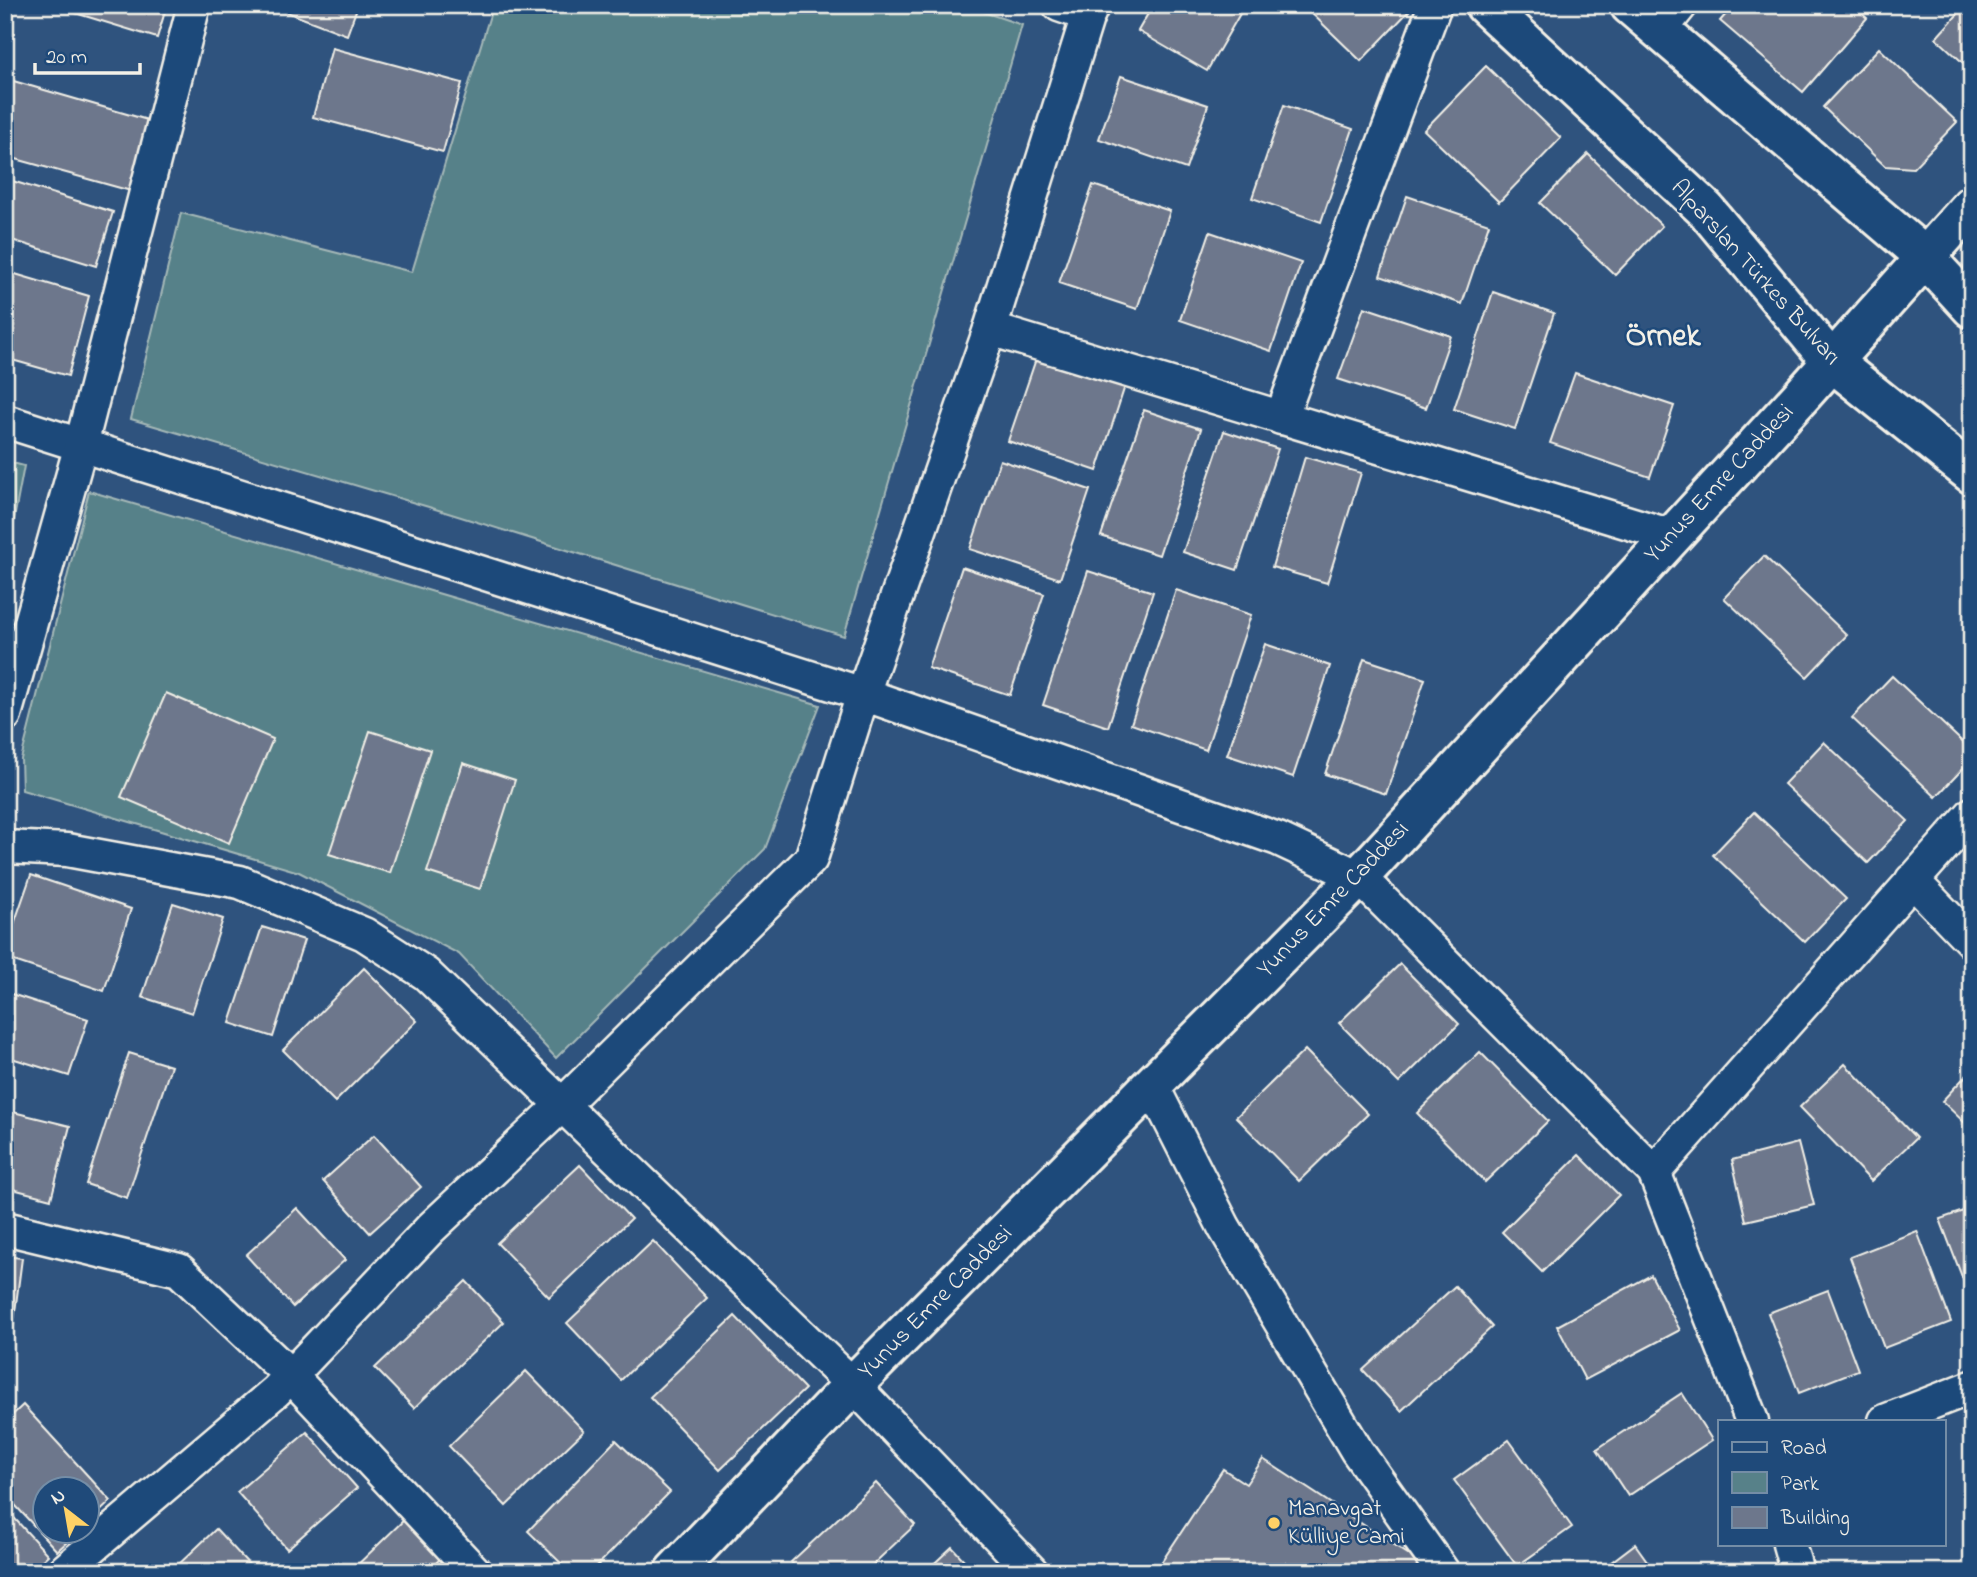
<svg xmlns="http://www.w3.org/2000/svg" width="1977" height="1577" viewBox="0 0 1977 1577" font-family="'Indie Flower',sans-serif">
<rect width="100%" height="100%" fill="#2f537e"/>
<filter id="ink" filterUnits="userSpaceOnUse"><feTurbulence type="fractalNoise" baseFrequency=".0143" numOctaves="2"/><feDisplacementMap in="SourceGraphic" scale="14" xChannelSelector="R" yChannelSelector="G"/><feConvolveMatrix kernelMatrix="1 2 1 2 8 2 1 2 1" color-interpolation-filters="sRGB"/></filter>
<g filter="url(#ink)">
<g fill="#578189" stroke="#a6b9b8" stroke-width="2">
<polygon points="493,5 963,5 1022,25 844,636 432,508 131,419 181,213 412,272"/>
<polygon points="5,461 24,466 5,567"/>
<polygon points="89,491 820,705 765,849 556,1058 459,954 299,872 22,790 21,759"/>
</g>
<g fill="#6d778c" stroke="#f4f1e8" stroke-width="2">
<polygon points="49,5 167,5 157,38"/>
<polygon points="268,5 358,5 347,35"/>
<polygon points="1153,5 1245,5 1207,71 1138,31"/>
<polygon points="1303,5 1407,5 1411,9 1361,61"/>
<polygon points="1734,5 1852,5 1867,18 1803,92 1720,21"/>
<polygon points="1966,5 1972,5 1972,71 1936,38"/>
<polygon points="332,48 462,83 443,152 313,117"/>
<polygon points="1879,48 1957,122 1913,168 1885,166 1823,107"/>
<polygon points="1486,66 1561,138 1499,202 1424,130"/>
<polygon points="1121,76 1208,105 1186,169 1099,139"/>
<polygon points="10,80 151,121 131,191 5,156 5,96"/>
<polygon points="1284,105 1353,129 1321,222 1252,198"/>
<polygon points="1588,154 1662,226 1615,275 1540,203"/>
<polygon points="9,180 113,212 96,266 5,238 5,191"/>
<polygon points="1093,185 1170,211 1137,309 1059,283"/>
<polygon points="1407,196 1489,224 1462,304 1380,276"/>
<polygon points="1210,232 1301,263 1271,351 1180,320"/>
<polygon points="5,271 89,296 68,376 5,358"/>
<polygon points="1493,292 1554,313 1515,429 1454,409"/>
<polygon points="1364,307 1451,336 1426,408 1338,379"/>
<polygon points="1037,356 1125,386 1097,471 1008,441"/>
<polygon points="1575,373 1674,406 1650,477 1550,443"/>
<polygon points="1144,410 1201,429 1159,555 1101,536"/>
<polygon points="1224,431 1278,449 1237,570 1183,552"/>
<polygon points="1305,457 1361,473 1327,583 1272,567"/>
<polygon points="1000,460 1090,490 1060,579 970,549"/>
<polygon points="1764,556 1847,635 1807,677 1724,598"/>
<polygon points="962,567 1044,594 1010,695 928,668"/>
<polygon points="1088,571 1153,592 1108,727 1043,705"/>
<polygon points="1176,590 1251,615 1206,750 1131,724"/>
<polygon points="1265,644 1330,666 1293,777 1227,755"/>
<polygon points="1364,659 1425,679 1386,794 1325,774"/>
<polygon points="1892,676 1972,751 1972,759 1936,797 1852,718"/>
<polygon points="166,693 273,739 229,843 121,797"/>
<polygon points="370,731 430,750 390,873 329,854"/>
<polygon points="1824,742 1908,821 1868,863 1784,784"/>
<polygon points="463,763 515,780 480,889 427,872"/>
<polygon points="1754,812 1846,899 1805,942 1713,855"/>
<polygon points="31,875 131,909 104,991 5,958 5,950"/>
<polygon points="173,903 223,919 192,1013 142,997"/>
<polygon points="262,927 304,940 273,1037 230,1023"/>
<polygon points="1400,964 1459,1024 1399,1083 1339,1023"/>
<polygon points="364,968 417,1021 335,1102 283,1050"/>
<polygon points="5,992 88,1019 69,1076 5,1056"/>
<polygon points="1305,1050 1368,1114 1299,1181 1236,1117"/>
<polygon points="1480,1052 1548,1121 1485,1182 1417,1113"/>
<polygon points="129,1053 171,1066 127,1198 86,1184"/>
<polygon points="1845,1064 1916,1138 1871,1181 1800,1107"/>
<polygon points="1972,1069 1972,1130 1942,1101"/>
<polygon points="5,1110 70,1126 51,1199 5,1187"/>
<polygon points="374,1135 421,1187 370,1233 323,1181"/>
<polygon points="1798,1143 1814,1205 1746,1221 1732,1160"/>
<polygon points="1579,1155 1619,1195 1542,1272 1502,1232"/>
<polygon points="580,1165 631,1219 549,1297 497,1243"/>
<polygon points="297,1208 345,1260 293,1307 246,1255"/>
<polygon points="1972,1208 1972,1303 1940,1219"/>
<polygon points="1917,1231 1951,1322 1884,1348 1850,1257"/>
<polygon points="653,1241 707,1298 621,1380 567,1323"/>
<polygon points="5,1256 22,1258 12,1335 5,1334"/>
<polygon points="1651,1275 1680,1330 1585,1380 1557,1326"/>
<polygon points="466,1281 504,1322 414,1408 375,1368"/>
<polygon points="1455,1286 1492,1327 1401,1411 1363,1370"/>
<polygon points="1828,1290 1858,1370 1799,1393 1768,1313"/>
<polygon points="735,1316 805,1389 720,1470 650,1397"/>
<polygon points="526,1371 584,1431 506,1506 449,1446"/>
<polygon points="1682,1393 1712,1440 1628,1496 1597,1449"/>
<polygon points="23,1405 111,1501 88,1523 88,1490 46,1490 46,1532 78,1532 57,1551 5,1494 5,1422"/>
<polygon points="307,1432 357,1488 287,1549 237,1492"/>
<polygon points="616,1440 670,1492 591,1572 570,1572 528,1531"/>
<polygon points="1509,1440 1572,1527 1517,1566 1454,1480"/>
<polygon points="1263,1459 1420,1562 1413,1572 1155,1572 1223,1469 1246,1484"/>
<polygon points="876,1483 915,1525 865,1572 800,1572 791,1562"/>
<polygon points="5,1508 48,1555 29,1572 5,1572"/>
<polygon points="407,1517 444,1555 427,1572 350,1572"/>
<polygon points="216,1529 256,1572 184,1572 178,1565"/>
<polygon points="1635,1544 1655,1572 1598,1572"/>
<polygon points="952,1547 975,1572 925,1572"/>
</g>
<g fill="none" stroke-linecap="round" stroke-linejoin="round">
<g stroke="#f4f1e8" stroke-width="37">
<g id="minor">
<polyline points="1059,5 1088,15 1093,5"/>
<polyline points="1660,31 1681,5"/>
<polyline points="990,329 1672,536"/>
<polyline points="1281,418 1435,5"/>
<polyline points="5,421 863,694 1278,839 1359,877 1654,1172 1752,1421"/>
<polyline points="5,715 81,445 194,5"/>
<polyline points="5,847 67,850 240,882 364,934 426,974 853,1385 1032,1572"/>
<polyline points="1912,880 1972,942"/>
<polyline points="1152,1085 1224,1227 1357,1451 1443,1572"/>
<polyline points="1654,1172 1972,814"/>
<polyline points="5,1228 179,1270 290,1375 475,1572"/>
<polyline points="1885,1421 1972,1387"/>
<polyline points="1789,1544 1797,1572"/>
<polyline points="63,1572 276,1391 431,1228 561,1106 811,859 863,694 990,329 1088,15"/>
</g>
</g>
<g stroke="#f4f1e8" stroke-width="44">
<g id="tertiary">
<polyline points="1485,5 1706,210 1831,361 1972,474"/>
<polyline points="1630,5 1925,257 1972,308"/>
<polyline points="674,1572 853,1385 1359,877 1804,393 1972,205"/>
</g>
</g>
<use href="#minor" stroke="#1f4a7a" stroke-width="32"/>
<use href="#tertiary" stroke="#1f4a7a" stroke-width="38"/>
</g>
</g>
<circle fill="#ffd166" stroke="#1f4a7a" stroke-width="2.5" cx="1274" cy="1523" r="7"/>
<g text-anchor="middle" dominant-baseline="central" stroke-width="5" stroke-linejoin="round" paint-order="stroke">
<g font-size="24" fill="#f4f1e8" stroke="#1f4a7a">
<text transform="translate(1755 273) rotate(48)">Alparslan Türkes Bulvarı</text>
<text transform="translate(1720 484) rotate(-47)">Yunus Emre Caddesi</text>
<text transform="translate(1334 900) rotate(-46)">Yunus Emre Caddesi</text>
<text transform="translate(936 1303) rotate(-45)">Yunus Emre Caddesi</text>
</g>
<g font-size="24" fill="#f4f1e8" stroke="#1f4a7a" text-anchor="start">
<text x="1288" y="1509">Manavgat<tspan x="1288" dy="28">Külliye Cami</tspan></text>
</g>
<g font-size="32" font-weight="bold" fill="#f4f1e8" stroke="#1f4a7a">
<text x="1663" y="337">Örnek</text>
</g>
</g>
<rect width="1977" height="1577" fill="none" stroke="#1f4a7a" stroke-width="28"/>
<rect x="14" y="14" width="1949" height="1549" fill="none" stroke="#f4f1e8" stroke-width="2.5" filter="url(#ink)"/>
<rect x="1718" y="1420" width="228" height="126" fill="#1f4a7a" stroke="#748da6" stroke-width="2"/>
<rect x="1732" y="1442" width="35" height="10" fill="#1f4a7a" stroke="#748da6" stroke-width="2"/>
<text x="1781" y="1454" font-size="21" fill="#f4f1e8">Road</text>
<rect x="1732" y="1472" width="35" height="21" fill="#578189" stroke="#748da6" stroke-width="2"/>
<text x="1781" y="1490" font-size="21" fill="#f4f1e8">Park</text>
<rect x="1732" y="1507" width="35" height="21" fill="#6d778c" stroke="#748da6" stroke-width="2"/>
<text x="1781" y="1524" font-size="21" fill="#f4f1e8">Building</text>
<g transform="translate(66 1510) rotate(329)"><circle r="33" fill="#1f4a7a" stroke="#748da6" stroke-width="2"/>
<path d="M0-5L12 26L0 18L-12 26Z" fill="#ffd166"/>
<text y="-10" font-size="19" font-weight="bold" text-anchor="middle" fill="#f4f1e8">N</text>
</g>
<path d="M35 63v10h105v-10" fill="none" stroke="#f4f1e8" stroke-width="3.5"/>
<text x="46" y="63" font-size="21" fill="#f4f1e8" stroke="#1f4a7a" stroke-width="5" paint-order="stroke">20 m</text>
</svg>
